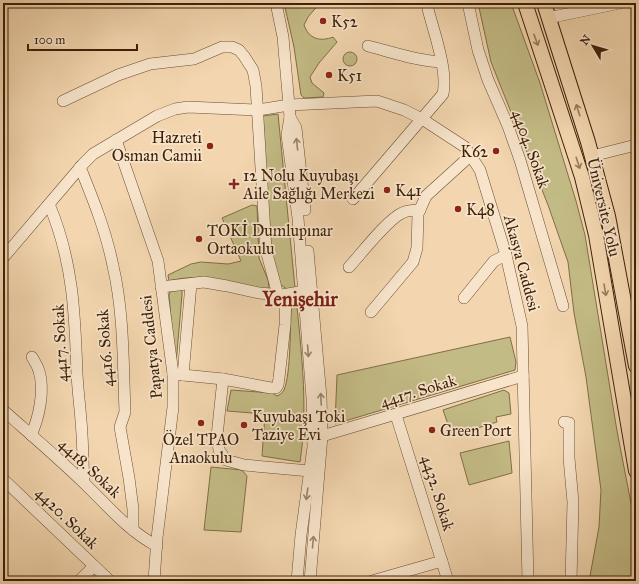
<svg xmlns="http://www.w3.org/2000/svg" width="639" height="584" viewBox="0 0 639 584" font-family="'IM FELL Great Primer',serif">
<rect width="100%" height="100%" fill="#f3d6af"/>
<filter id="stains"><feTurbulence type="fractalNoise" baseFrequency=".005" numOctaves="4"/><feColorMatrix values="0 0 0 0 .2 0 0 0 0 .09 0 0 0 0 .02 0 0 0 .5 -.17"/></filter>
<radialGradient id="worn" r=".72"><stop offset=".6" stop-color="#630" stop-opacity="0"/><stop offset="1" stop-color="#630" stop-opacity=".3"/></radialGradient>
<g fill="#c3bb85" stroke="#806e47">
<path d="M284,3H320L308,17L304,25C309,39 320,42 333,37L337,42L319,63L310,77L312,83L324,93L323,97L304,98L301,95L294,47Z"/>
<polygon points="478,3 511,3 540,83 576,201 585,235 617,431 636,529 636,581 587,581 590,576 599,527 601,490 586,377 574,313 568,262 548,205 491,62"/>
<circle cx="350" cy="59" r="7"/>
<polygon points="278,114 295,288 287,289 281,285 277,278 270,255 263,116"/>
<path d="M252,205L257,206L259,258L268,280L269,288L265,290C233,283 202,272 169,281L168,275L191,264L201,262L228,264L241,261L222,218Z"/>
<polygon points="179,289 182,291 182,295 176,364 175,365 169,295 170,292"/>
<path d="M291,307H297C302,358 308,411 300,462L262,456L265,414L227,411L231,390L272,393L277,396C280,395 282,393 284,390C291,373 290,328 291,307Z"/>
<polygon points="510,337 516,362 515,370 335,424 337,375"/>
<polygon points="504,390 509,393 511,414 496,417 497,422 452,436 443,410"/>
<polygon points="509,441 512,473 469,485 460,453"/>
<polygon points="211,467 242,470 247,476 241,532 204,530"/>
</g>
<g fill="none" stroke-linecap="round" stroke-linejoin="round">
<g stroke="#6a4e32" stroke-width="12">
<g id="minor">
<polyline points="276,3 283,37 290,117 287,135 298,218 312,398 313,447 301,535 297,581"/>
<polyline points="468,3 478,50 488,80 508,126 520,160 563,306"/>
<polyline points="548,18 620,3"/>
<path d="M368,46C392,52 417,61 441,62"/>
<polyline points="63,101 118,75 150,64 194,59 222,47 232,47 239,50 244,56 253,70 256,86 266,250 278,295"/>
<polyline points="290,117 296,128 305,210"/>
<polyline points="116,140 158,261 173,374 173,407 157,538 154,581"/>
<polyline points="592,156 636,145"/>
<path d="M80,167C93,199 106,231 113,266C124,313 123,364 125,412L120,427L129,478L133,509V530"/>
<path d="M353,199L443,94C448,70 434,33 428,9V3"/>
<path d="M49,204C73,261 75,313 77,374C78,394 81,414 82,435C83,451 83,467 84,483"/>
<polyline points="308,251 321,397 322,436 310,581"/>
<polyline points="3,258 83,164 93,154 157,116 175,109 188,107 258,110 289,105 377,101 404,110 422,119 465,147 480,170 506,255 522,326 528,581"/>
<path d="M349,267C361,254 388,219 402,213C408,210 414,210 420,210"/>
<polyline points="161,287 204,282 227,286 259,293 282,295 311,290"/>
<polyline points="464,298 494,261 506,255"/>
<polyline points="625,309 636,306"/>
<polyline points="371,312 413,262 417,248 418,214 426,196 470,156"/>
<polyline points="173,374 223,379 271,388 276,388 278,385 279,378 285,325 286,295"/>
<polyline points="183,375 191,284"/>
<polyline points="223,379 217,436 219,450 226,460 244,465 310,471"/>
<path d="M3,410C30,434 57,457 83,482C106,504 128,531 157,546"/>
<polyline points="396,415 448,581"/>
<polyline points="564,422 569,423 569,458 573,502 571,581"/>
<path d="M31,435C39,418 45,390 39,371C38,367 35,362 32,357"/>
<polyline points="322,436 523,376"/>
<polyline points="3,479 110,581"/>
<polyline points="79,581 94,566"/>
<polyline points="372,581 442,561"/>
</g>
</g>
<g stroke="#3d2109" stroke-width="16">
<g id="major">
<polyline points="525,3 582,177 596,235 636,471"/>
<polyline points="544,3 588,142 608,216 636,366"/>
</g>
</g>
<use href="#minor" stroke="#f7e4cb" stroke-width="11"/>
<use href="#major" stroke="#f3d6af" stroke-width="14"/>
</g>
<defs><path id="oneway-shaft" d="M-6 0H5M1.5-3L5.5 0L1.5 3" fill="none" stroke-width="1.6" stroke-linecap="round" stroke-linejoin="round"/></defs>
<g stroke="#987c5c">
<use href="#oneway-shaft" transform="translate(536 40) rotate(70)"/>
<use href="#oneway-shaft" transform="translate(578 110) rotate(-108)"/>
<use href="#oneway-shaft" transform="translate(578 163) rotate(72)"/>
<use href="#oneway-shaft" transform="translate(605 290) rotate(80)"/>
</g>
<g stroke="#9a826a">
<use href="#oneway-shaft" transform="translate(297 144) rotate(-96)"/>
<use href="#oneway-shaft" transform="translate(308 351) rotate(86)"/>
<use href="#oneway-shaft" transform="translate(321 399) rotate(-93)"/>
<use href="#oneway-shaft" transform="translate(307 494) rotate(98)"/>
<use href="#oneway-shaft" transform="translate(313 542) rotate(-85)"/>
</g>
<g fill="#8f2418" stroke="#f7e4cb" stroke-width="1.5">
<circle cx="323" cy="21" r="4"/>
<circle cx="329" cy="75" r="4"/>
<circle cx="210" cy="146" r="4"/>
<circle cx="496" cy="151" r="4"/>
<path d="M232 178h4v4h4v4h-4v4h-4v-4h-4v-4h4z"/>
<circle cx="387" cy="190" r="4"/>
<circle cx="458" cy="209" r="4"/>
<circle cx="199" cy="239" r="4"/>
<circle cx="201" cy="423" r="4"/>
<circle cx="244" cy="425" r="4"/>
<circle cx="432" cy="430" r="4"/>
</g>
<g text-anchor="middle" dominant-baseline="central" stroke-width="3.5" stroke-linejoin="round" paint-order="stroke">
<g font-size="16" fill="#3d2109" stroke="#f7e4cb" text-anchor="start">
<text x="331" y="21">K52</text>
<text x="337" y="75">K51</text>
<text x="202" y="137" text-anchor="end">Hazreti<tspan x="202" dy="18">Osman Camii</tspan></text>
<text x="488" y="151" text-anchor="end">K62</text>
<text x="243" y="175">12 Nolu Kuyubaşı<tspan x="243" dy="18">Aile Sağlığı Merkezi</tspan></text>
<text x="395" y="190">K41</text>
<text x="466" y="209">K48</text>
<text x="207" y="230">TOKİ Dumlupınar<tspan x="207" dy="18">Ortaokulu</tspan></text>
<text x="252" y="416">Kuyubaşı Toki<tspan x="252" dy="18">Taziye Evi</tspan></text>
<text x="440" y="430">Green Port</text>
<text x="201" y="439" text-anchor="middle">Özel TPAO<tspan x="201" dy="18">Anaokulu</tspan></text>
</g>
<g font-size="16" fill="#3d2109" stroke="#f7e4cb">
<text transform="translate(531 149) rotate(70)">4404. Sokak</text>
<text transform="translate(604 207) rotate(77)">Üniversite Yolu</text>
<text transform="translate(522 263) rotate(75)">Akasya Caddesi</text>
<text transform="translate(60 343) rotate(-93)">4417. Sokak</text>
<text transform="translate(151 347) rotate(-96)">Papatya Caddesi</text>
<text transform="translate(105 348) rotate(-94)">4416. Sokak</text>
<text transform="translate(418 391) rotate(-17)">4417. Sokak</text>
<text transform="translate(90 468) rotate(43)">4418. Sokak</text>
<text transform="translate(438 493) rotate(73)">4432. Sokak</text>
<text transform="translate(67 518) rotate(44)">4420. Sokak</text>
</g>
<g font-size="20" font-weight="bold" fill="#7a1f14" stroke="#f7e4cb">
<text x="300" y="299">Yenişehir</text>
</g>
</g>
<rect width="639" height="584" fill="none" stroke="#f3d6af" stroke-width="16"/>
<rect x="4" y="4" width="631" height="576" fill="none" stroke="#3d2109" stroke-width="2"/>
<rect x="8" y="8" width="623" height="568" fill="none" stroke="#3d2109"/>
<g transform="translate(593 46) rotate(308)" stroke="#f7e4cb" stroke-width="3" paint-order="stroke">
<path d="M0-3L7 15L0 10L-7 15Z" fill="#3d2109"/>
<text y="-6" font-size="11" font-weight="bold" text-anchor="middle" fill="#3d2109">N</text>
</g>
<path d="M28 44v6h109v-6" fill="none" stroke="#3d2109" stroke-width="2"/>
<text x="34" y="44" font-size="12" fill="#3d2109" stroke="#f7e4cb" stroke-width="3" paint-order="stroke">100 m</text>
<rect width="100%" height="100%" filter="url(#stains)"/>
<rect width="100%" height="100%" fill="url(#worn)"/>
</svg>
